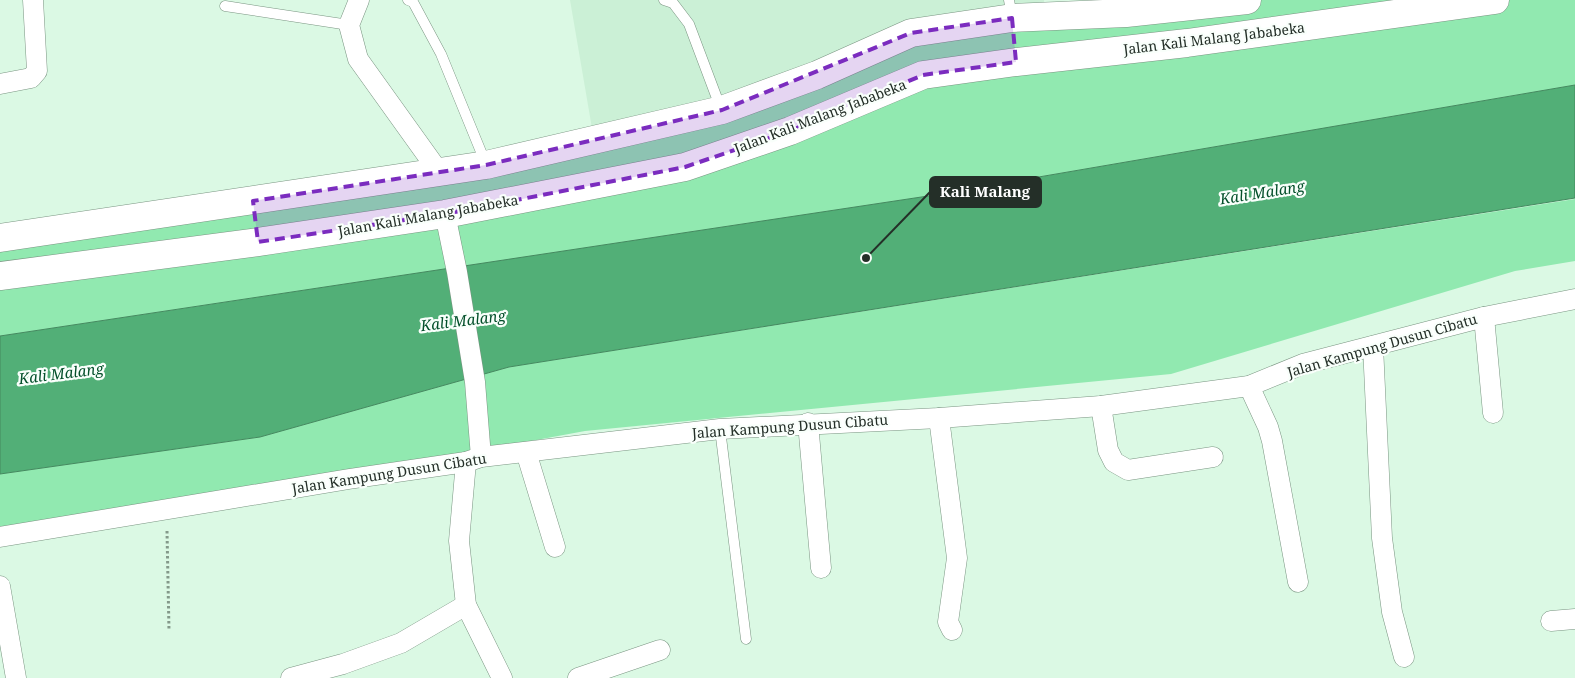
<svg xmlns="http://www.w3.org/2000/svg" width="1575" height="678" viewBox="0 0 1575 678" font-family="'Noto Serif',serif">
<rect width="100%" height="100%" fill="#dbf9e4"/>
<polygon fill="#cbf0d6" points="570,0 1044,0 1045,16 594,140"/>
<g fill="#91e9b0">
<polygon points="1247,0 1575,0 1575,85 928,196 0,336 0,238 722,110 911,33"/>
<polygon points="1575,199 1575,261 1515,271 1171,374 585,431 0,539 0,474 260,437 509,367"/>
</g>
<polygon fill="#52af77" stroke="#44895f" points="1575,85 1575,198 509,367 260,437 0,474 0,336 928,196"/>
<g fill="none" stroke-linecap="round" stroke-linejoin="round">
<g stroke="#7a9582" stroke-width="11">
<g id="service">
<polyline points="408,0 413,2 441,54 486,164"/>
<polyline points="664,0 673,3 689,24 721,109"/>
<polyline points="1009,0 1012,17"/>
<polyline points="225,6 349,25"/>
<polyline points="720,429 746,639"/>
</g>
</g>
<g stroke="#7a9582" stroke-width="21">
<g id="minor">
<polyline points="359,0 349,25 358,59 439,172"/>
<polyline points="0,84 31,78 37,71 33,0"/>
<polyline points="445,214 457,272 475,382 481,457"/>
<polyline points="1484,317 1493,413"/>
<polyline points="1373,346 1382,538 1392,612 1404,657"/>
<polyline points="1249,386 1268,427 1272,441 1298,582"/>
<polyline points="1101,406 1108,450 1114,462 1128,470 1213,457"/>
<polyline points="939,418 957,558 948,622 952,630"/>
<polyline points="808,423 821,568"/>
<polyline points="526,452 555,547"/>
<polyline points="466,462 459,541 466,605 502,678"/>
<polyline points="0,537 349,479 466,462 481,457 720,429 939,418 1101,406 1249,386 1303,364 1484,317 1575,299"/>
<polyline points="0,586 16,678"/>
<polyline points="1551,621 1575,619"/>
<polyline points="291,678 343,664 401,643 466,605"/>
<polyline points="578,678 660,650"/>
</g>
</g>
<g stroke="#7a9582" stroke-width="29">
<g id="secondary">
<polyline points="0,238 486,165 722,110 817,75 911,33 1012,18 1126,13 1247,0"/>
<polyline points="0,276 258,242 445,214 685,167 790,131 923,75 1016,62 1187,43 1495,0"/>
</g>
</g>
<polyline stroke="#84998a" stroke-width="3" stroke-dasharray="2.5 2.5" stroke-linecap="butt" points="167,531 169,631"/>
<use href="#service" stroke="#fff" stroke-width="10"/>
<use href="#minor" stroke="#fff" stroke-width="20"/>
<use href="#secondary" stroke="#fff" stroke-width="28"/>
</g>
<path fill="#7b2cbf" fill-opacity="0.2" stroke="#7b2cbf" stroke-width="4" stroke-dasharray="10 6" stroke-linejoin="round" d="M1012,18L1016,62L923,75L790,131L685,167L445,214L258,242L253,201L486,165L722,110L911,33Z"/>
<g text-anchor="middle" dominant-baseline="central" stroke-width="4.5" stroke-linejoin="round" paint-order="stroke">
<g font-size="14" fill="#242f28" stroke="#f9fffb">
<text transform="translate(1214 38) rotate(-7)">Jalan Kali Malang Jababeka</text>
<text transform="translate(820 116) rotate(-21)">Jalan Kali Malang Jababeka</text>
<text transform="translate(428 215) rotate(-10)">Jalan Kali Malang Jababeka</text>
<text transform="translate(1382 345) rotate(-16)">Jalan Kampung Dusun Cibatu</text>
<text transform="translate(790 426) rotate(-4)">Jalan Kampung Dusun Cibatu</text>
<text transform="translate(389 473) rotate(-9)">Jalan Kampung Dusun Cibatu</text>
</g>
<g font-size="15" font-style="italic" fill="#04502b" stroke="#f9fffb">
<text transform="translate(1262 192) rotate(-9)">Kali Malang</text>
<text transform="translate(463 320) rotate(-7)">Kali Malang</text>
<text transform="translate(61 373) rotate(-7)">Kali Malang</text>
</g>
</g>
<path fill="none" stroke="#242f28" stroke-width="2" d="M866 258L930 192"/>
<circle fill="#242f28" stroke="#f9fffb" stroke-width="2" cx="866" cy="258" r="5"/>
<rect fill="#242f28" stroke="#242f28" stroke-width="2" x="930" y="177" width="111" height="30" rx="5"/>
<g font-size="15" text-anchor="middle" font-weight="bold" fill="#fff">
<text x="985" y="197">Kali Malang</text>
</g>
</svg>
